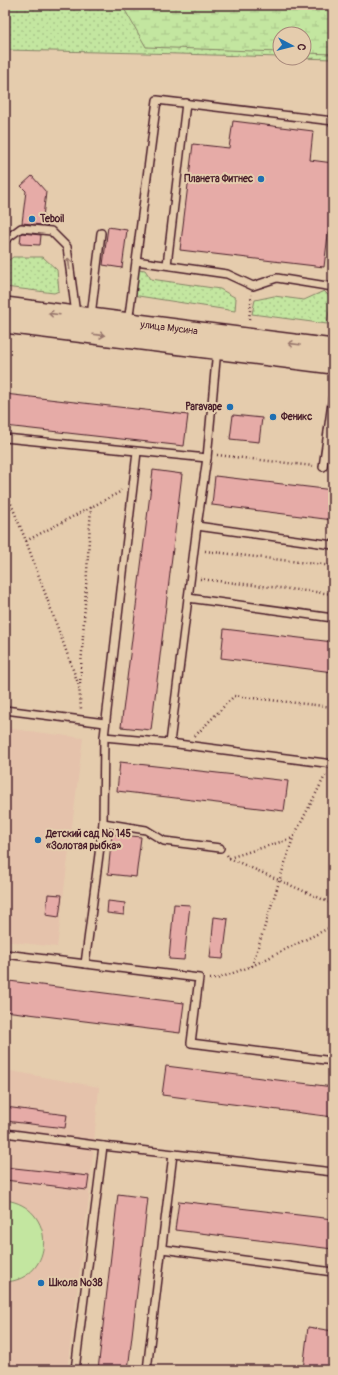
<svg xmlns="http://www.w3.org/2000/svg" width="338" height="1375" viewBox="0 0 338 1375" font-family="Pangolin,sans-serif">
<defs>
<pattern id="grass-dots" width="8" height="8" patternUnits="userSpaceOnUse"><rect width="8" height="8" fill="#c3e6a0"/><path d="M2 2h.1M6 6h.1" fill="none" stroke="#a9c58a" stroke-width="1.8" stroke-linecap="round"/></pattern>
<pattern id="wetland-marsh" width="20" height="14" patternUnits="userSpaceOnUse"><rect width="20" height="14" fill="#c3e6a0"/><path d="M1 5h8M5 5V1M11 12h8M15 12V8" fill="none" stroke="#a9c58a"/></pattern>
</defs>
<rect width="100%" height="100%" fill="#e5ccad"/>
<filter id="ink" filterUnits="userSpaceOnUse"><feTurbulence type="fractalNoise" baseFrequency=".025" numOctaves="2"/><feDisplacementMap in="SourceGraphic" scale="8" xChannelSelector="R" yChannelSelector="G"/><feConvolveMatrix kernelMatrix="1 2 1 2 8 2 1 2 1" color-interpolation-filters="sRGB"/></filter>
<g filter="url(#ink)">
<g fill="#e5c2ab">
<polygon points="5,728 83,738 57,947 5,941"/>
<polygon points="5,1070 99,1087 89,1196 67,1370 5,1370"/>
</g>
<g fill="url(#grass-dots)" stroke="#868266">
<polygon points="5,5 333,5 333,59 299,58 304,58 304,34 280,34 280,57 145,53 5,50"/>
<polygon points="13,257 43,257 57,270 59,291 54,293 5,287 5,263"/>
<polygon points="139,269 145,270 151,279 220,289 236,298 235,311 132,295 134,278"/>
<polygon points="324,291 331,298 327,324 252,314 255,300 274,296 304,300"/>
</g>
<polygon fill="url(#wetland-marsh)" stroke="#868266" points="122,5 333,5 333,54 304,53 304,34 280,34 280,52 146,47"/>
<path fill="#c3e6a0" stroke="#868266" d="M5,1200C57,1206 56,1279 5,1282Z"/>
<g fill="#e6aba7" stroke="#4a1f2b">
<polygon points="233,121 313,131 310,160 333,163 333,194 324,267 180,250 193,144 229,148"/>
<polygon points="32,176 46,192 42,225 22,223 26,191 21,186"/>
<polygon points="108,227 127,230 122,268 103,265"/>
<polygon points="22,233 41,235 40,245 20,244 21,234"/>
<polygon points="5,394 188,415 184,446 5,426"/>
<polygon points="233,415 262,418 259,442 230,439"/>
<polygon points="153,470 182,474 151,730 121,727"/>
<polygon points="215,476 333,490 333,520 212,505"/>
<polygon points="224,629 333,642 333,672 221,658"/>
<polygon points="120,762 288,781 284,811 117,791"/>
<polygon points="112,834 141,837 136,877 108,874"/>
<polygon points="48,894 62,895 59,917 46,915"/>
<polygon points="108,901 125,903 124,915 107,913"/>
<polygon points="174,904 190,905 184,960 169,959"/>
<polygon points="214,917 228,919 223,959 210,958"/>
<polygon points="9,981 184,1003 180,1033 5,1011"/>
<polygon points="166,1066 333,1087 333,1117 162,1095"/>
<polygon points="5,1107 67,1115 65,1128 5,1121"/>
<polygon points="5,1167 89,1176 87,1190 5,1180"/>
<polygon points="118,1194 148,1198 128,1370 98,1370"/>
<polygon points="179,1201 333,1219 333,1249 175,1230"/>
<polygon points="308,1327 333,1331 332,1370 303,1370"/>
</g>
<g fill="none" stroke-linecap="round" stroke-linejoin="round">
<g stroke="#4a1f2b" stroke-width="10">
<g id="service">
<polyline points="5,240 21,228 51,231 67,247 76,314"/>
<polyline points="136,261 227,274 253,286 277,278 333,287"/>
<polyline points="167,265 186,103"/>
<polyline points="91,316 101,233"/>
<polyline points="128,323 157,100 333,121"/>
<polyline points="5,438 207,458 217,349"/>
<polyline points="207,458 197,526 333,545"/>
<polyline points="323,467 333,396"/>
<polyline points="188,598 333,618"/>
<polyline points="5,710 105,723"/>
<polyline points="104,737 170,743 333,764"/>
<polyline points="170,743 197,526"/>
<polyline points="103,823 146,830 164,841 220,848"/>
<polyline points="5,954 199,978 191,1043 333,1061"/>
<polyline points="85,964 103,823 104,737 137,452"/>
<polyline points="5,1133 103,1146 333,1172"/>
<polyline points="162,1249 333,1272"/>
<polyline points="75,1370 103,1146"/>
<polyline points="147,1370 173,1154"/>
</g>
</g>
<g stroke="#4a1f2b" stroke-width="22">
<g id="tertiary">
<polyline points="5,307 333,349"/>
<polyline points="5,323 333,364"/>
</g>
</g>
<g stroke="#4a1f2b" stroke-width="2.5" stroke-dasharray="1 3" stroke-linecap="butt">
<polyline points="249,319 252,295"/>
<polyline points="217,455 313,466"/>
<polyline points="5,489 26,541 79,686 81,709"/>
<polyline points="26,541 120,492 121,490"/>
<polyline points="205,551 333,566"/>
<polyline points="200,579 333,594"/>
<polyline points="80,684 91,507"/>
<polyline points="195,736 234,696 333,707"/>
<polyline points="227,855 229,858 333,904"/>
<polyline points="229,858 293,838"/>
<polyline points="252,966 293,838 326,774"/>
<polyline points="210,979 217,979 252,966 333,926"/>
</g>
<use href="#service" stroke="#e5ccad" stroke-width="7"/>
<use href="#tertiary" stroke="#e5ccad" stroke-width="19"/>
</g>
<defs><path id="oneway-shaft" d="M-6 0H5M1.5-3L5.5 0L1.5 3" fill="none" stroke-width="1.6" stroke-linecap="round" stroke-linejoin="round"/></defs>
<g stroke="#98766c">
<use href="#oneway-shaft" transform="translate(69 264) rotate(-97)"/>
<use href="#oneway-shaft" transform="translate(54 314) rotate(-173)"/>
<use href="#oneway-shaft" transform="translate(99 335) rotate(7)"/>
<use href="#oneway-shaft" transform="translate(294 344) rotate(-173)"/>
</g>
</g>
<g fill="#1f6fb2" stroke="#e5ccad" stroke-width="1.5">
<circle cx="261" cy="179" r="4"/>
<circle cx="32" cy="219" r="4"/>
<circle cx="230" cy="407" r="4"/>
<circle cx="273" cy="417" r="4"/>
<circle cx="38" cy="840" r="4"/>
<circle cx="41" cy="1283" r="4"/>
</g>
<g text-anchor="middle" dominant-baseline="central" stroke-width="4" stroke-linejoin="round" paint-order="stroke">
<g font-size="10" font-weight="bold" fill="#4a1f2b" stroke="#e5ccad" text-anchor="start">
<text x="253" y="179" text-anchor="end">Планета Фитнес</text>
<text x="40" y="219">Teboil</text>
<text x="222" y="407" text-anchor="end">Paravape</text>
<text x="281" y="417">Феникс</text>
<text x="46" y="834">Детский сад № 145<tspan x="46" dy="12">«Золотая рыбка»</tspan></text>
<text x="49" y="1283">Школа №38</text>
</g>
<g font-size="10" fill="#4a1f2b" stroke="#e5ccad">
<text transform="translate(169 328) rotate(7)">улица Мусина</text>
</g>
</g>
<rect width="338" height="1375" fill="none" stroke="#e5ccad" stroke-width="20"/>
<rect x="10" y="10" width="318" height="1355" fill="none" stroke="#4a1f2b" stroke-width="1.5" filter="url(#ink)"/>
<g transform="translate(292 46) rotate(97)"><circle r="19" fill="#e5ccad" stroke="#a78779"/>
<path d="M0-3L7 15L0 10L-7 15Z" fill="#1f6fb2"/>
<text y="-6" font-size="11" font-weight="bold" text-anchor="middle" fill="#4a1f2b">С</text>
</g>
</svg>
